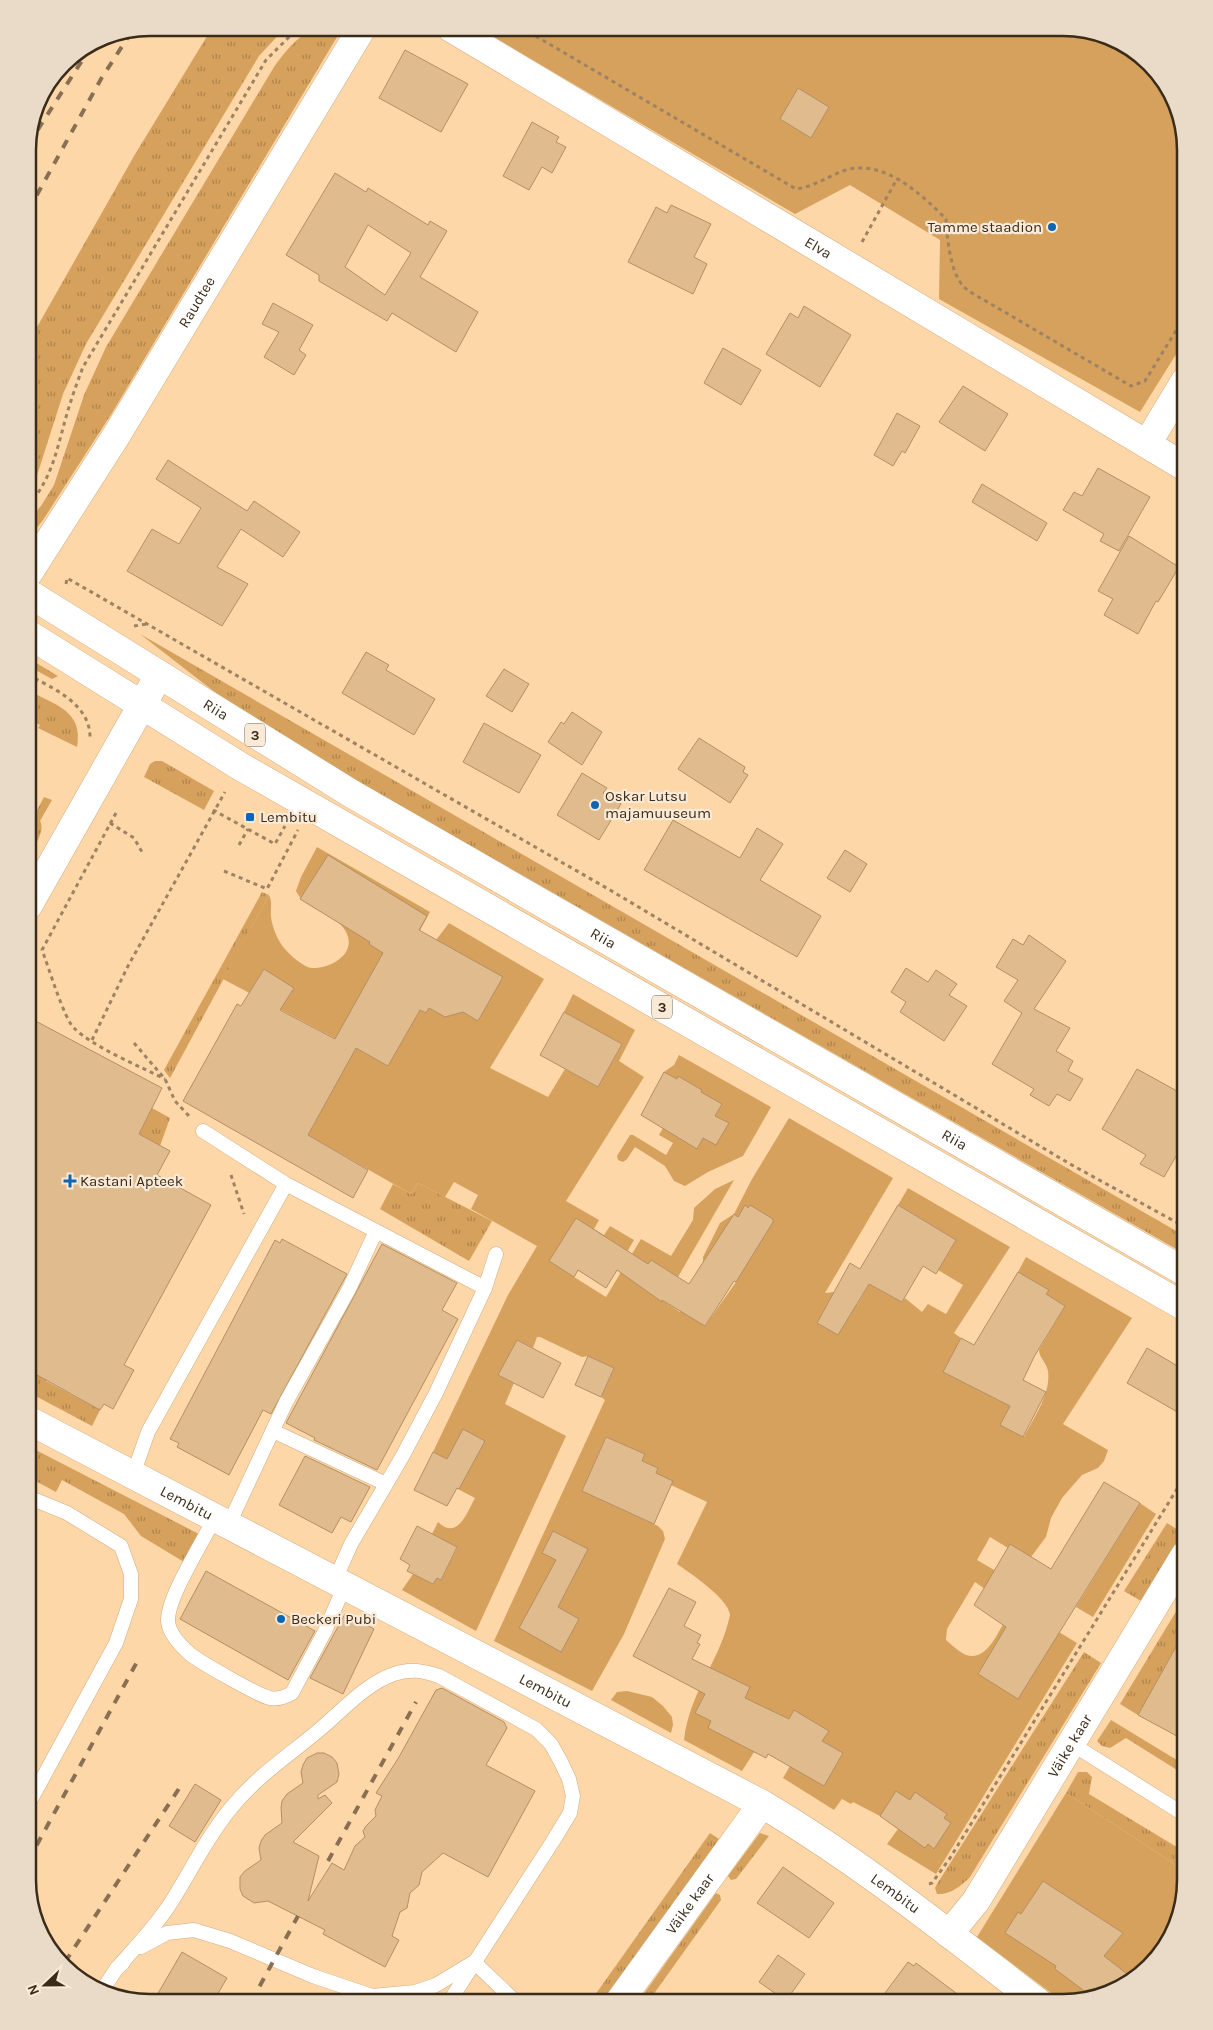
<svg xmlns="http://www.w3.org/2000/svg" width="1213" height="2030" viewBox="0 0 1213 2030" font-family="Karla,sans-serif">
<defs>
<pattern id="grass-tufts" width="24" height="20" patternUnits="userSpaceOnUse" patternTransform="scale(1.25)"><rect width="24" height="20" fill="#d6a15c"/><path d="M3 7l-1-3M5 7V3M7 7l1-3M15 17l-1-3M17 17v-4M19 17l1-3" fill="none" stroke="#af834b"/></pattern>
</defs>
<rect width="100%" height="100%" fill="#fed7a9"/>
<g fill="url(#grass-tufts)">
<polygon points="212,28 285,28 259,56 86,344 63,394 34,485 28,491 28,343 134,156"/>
<path d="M316,28H334L340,30V32L112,413L43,520L32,534L28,533V521L41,506L54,485L84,395L106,347L274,67C284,53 299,34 316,28Z"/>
<polygon points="140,634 1185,1236 1185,1254 252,721"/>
<polygon points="28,658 58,676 52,679 28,666"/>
<path d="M28,690C54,705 84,710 77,747L38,728L40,725L28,719Z"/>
<polygon points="155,761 162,761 214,791 204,810 144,777 150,764"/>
<path d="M44,797L52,800L40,821C46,832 33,848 28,857V828Z"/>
<polygon points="262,892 269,895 170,1078 164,1070"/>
<polygon points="152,1108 170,1118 160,1146 139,1134"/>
<polygon points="418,1183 492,1221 469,1261 380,1209 393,1184 411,1194"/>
<polygon points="28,1345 57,1361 46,1381 100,1410 92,1426 28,1392"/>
<polygon points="28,1446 199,1534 184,1562 141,1536 124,1514 62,1480 56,1492 28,1477"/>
<polygon points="1167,1523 1183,1533 1141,1601 1124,1591"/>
<polygon points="1180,1605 1185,1609 1185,1642 1179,1655 1173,1652 1138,1715 1120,1704"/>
<path d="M1084,1652L1101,1663L970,1877C961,1886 950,1895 937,1894L935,1888L937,1884Z"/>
<polygon points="1111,1720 1185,1765 1185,1775 1126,1738 1110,1748 1102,1746 1097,1741"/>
<polygon points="1078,1772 1087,1772 1092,1777 1089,1794 1185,1852 1185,1871 1066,1793"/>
<polygon points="710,1833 719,1839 603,2002 590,2002"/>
<polygon points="760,1833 769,1836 736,1879 731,1880 728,1876"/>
<polygon points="716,1893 720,1895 721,1900 648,2002 638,2002"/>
</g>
<g fill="#d6a15c">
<polygon points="478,28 1071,28 1131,48 1173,96 1185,150 1185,340 1140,412 939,299 940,240 850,185 795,214"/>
<path d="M317,847L430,912L356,1048L388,1066L419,1010L411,983L436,940L449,923L544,979L490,1068L548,1097L565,1069L598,1087L622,1044L564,1012L573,994L635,1030L619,1061L644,1077L566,1201L599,1220L594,1229L604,1235L610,1226L634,1240L606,1288L578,1270L574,1277L606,1297L641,1239L671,1256L693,1220L694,1208L715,1189L734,1180L678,1277L651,1260L636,1283L680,1312L684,1306L689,1316L705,1326L736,1282L703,1262V1257L720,1223L734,1214L752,1179L789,1118L893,1178L825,1293L834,1292L857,1305L869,1284L902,1302L905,1298L922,1312L928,1304L946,1314L963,1285L938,1270L956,1240L898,1205L908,1188L1010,1247L954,1333L961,1338L944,1372L1010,1406L1001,1425L1024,1437C1034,1417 1051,1394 1048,1371C1047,1363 1039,1358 1039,1350L1065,1306L1046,1294L1048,1290L1018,1272L1026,1257L1132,1318L1063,1424L1108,1450L1104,1461L1098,1468L1082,1475L1062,1498L1051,1518L1046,1537L1031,1557L1008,1548L990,1537L977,1560L1015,1582L989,1592L975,1582L947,1629L946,1640C952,1645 959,1652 966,1655C986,1662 997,1634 1005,1621L1059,1632L1077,1643L936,1874L887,1844L898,1829L880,1816L853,1802L851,1804L842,1799L834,1810L783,1778L790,1766L763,1738L742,1771L684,1740C690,1690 720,1662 730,1615C728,1598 691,1574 677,1564L707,1502L671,1485L656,1473L658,1468L642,1461L644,1454L606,1437L582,1491L658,1526L663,1531L665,1539L624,1634L592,1691L494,1641L605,1400L601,1397L614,1368L588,1356L582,1357L540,1337H537L533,1348L517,1340L499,1375L514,1383L505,1404L566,1436L476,1631L402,1590L413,1574L433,1584L437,1578L441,1580L457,1548L432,1534L438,1522C458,1541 467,1512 475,1498L437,1478L446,1459L433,1452L508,1295L537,1246L471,1209L478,1195L454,1182L445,1197L418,1183L411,1194L308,1135L355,1049L223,979L269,895C273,903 270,909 271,917C272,927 278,941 284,948C290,955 303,967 312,968C329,969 356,955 347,934C338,912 306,912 296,891L301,877Z"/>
<polygon points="679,1055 771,1107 743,1156 708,1172 685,1186 674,1181 665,1166 635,1147 627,1159 623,1162 618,1160 617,1156 630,1135 633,1135 666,1155 673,1143 659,1135 663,1128 641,1115 664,1072 674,1065"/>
<polygon points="1140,1503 1156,1514 1093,1617 1076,1607"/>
<polygon points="627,1691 652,1697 663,1706 672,1717 673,1725 671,1733 611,1700 617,1692"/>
<polygon points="1066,1793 1185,1871 1185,1880 1165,1948 1117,1990 1063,2002 977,1937"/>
</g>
<g fill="#e0bb8d" stroke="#b38f63" fill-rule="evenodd">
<polygon points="405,50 468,84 441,132 379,98"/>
<polygon points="798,88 829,107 811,138 780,119"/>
<polygon points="532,122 559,137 556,142 566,147 552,173 542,167 529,190 503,176"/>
<path d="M335,173L366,192L368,188L428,225L430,221L447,231L420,277L478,312L456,352L392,313L387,321L319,281V275L286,255ZM368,225L411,253L385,295L345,267Z"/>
<polygon points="671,205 711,224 694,257 707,264 693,294 628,262 656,207 667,213"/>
<polygon points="273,303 313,325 299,350 306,355 294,375 264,357 279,332 262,324"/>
<polygon points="804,306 851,335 820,387 766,354 790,313 798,318"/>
<polygon points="723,348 761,370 741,405 704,383"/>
<polygon points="963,386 1008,414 985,451 939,422"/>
<polygon points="897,413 920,426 905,453 902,451 893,466 874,455"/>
<polygon points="168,460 247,511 254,501 300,532 283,557 241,529 217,567 248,584 222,626 127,571 152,529 179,544 201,508 156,479"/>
<polygon points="1098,468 1150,497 1119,551 1100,541 1104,534 1063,510 1074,492 1082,496"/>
<polygon points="982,484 1047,523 1037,541 972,502"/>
<polygon points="1129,536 1179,567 1158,602 1156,601 1138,634 1104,615 1113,599 1098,591"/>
<polygon points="366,652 389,665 386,670 435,699 414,735 342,693"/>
<polygon points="504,669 529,684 512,712 486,696"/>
<polygon points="572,712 602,732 582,765 548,742 561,722 564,724"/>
<polygon points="484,723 541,755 519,793 463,762"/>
<polygon points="699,738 745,767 743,772 748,775 730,803 678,769"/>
<polygon points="582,773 607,788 603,793 621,804 599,840 557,815"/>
<polygon points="673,820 740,858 757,828 783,844 760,880 821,916 797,957 644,870"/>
<polygon points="845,850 867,864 850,892 827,878"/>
<polygon points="328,855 427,916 419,930 503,977 478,1021 463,1012 445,1017 429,1008 426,1013 420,1010 388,1066 356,1048 308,1135 368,1170 353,1198 183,1101 237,1004 241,1006 264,969 294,988 280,1010 335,1039 383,953 369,944 370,942 300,899"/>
<polygon points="1029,935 1066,961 1034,1009 1070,1028 1056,1051 1073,1061 1068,1071 1083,1079 1070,1101 1057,1094 1049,1106 1030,1095 1034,1089 992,1064 1022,1013 1004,1001 1018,980 996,967 1013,939 1023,945"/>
<polygon points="906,968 928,982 936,970 957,984 949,995 967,1006 944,1041 900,1012 906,1002 891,992"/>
<polygon points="564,1012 622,1044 598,1087 540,1055"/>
<polygon points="28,1017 162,1088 139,1134 170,1151 157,1175 211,1205 124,1365 134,1370 113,1409 104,1404 100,1410 28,1370"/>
<polygon points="1137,1069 1186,1096 1186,1139 1164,1177 1140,1164 1146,1155 1102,1129"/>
<polygon points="664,1072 677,1079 678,1076 702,1090 701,1092 722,1104 715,1116 729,1123 716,1145 703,1138 697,1149 641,1115"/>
<polygon points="745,1205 748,1208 750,1205 773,1219 773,1222 736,1282 734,1281 705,1326 662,1300 662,1302 617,1270 606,1288 578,1270 574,1277 549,1261 576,1218 648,1264 651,1260 689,1284 734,1214 738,1217"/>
<polygon points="898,1205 956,1240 936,1274 923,1266 902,1302 869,1284 838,1335 817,1323 850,1263 860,1269"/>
<polygon points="282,1239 347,1274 271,1414 263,1410 229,1475 177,1447 179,1443 170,1439 275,1240 280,1243"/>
<polygon points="382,1244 457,1283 442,1310 458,1319 377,1470 314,1440 315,1438 286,1423"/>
<polygon points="1018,1272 1049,1290 1046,1294 1065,1306 1034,1357 1023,1380 1046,1392 1023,1437 1000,1425 1010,1406 943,1372 961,1338 974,1345"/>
<polygon points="517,1340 561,1363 543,1398 498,1375"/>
<polygon points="1147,1348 1186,1371 1186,1417 1127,1383"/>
<polygon points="588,1356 614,1368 601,1397 575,1385"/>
<polygon points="463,1429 485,1441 459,1489 457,1488 447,1506 414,1490 433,1452 447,1459"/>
<polygon points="606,1437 645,1454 642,1461 658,1468 656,1473 673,1481 654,1524 582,1491"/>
<polygon points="305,1456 370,1487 351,1522 341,1517 332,1533 279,1505"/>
<polygon points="1104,1482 1140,1503 1018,1699 978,1674 1006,1627 974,1605 1010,1544 1051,1569"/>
<polygon points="417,1526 457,1547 441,1580 437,1578 433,1584 407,1571 410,1565 400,1559"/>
<polygon points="553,1531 588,1549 558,1607 579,1619 561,1652 519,1628 556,1560 542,1553"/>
<polygon points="206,1571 315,1631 288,1680 180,1619"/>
<polygon points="669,1588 696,1602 684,1626 701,1635 697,1643 700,1644 692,1659 750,1687 745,1698 789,1719 794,1710 829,1731 822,1741 843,1753 824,1786 768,1754 766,1758 708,1728 711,1721 695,1713 705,1694 633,1656"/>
<polygon points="345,1614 374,1629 343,1694 310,1678"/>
<polygon points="1186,1629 1186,1741 1138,1715"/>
<polygon points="442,1688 504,1722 507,1728 486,1765 535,1791 488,1877 443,1853 422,1872 419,1885 410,1893 407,1908 400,1912 392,1936 399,1940 385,1967 323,1934 325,1930 268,1901 254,1903 243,1896 240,1889 240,1877 245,1871 261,1860 259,1848 261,1841 265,1835 282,1823 281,1808 282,1801 287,1794 303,1783 301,1772 303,1765 307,1758 317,1753 324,1753 332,1757 337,1763 339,1774 337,1782 318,1795 318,1799 325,1795 332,1803 293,1842 319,1856 308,1901 332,1863 344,1870 355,1846 365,1837 363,1831 366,1826 376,1816 375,1810 382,1796 376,1793 399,1757 436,1690"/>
<polygon points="195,1784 221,1800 195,1842 169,1826"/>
<polygon points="896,1791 910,1800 915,1792 947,1814 944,1818 951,1823 934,1849 928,1844 925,1848 880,1816"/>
<polygon points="783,1867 834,1903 809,1938 757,1903"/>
<polygon points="1043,1881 1123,1933 1104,1956 1131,1977 1117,1990 1091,1996 1055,1969 1056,1966 1005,1933 1018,1912 1021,1914"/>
<polygon points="182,1952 227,1978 213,2002 153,2002"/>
<polygon points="778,1955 805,1974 786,2001 759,1982"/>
<polygon points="908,1962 914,1966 916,1963 968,2002 898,2002 885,1993"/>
</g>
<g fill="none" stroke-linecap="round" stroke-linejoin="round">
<g stroke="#d1ac7f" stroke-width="15">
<g id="lane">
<polyline points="203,1131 286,1184 485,1288"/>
<polyline points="273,1431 386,1484"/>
<polyline points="133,1475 148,1432 286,1184"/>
<path d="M215,1517C203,1542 168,1596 168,1620C168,1633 181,1646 190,1654C200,1662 259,1696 270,1698C278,1700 285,1697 292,1693L325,1631L345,1585"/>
<polyline points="229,1524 286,1402 349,1289 376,1231"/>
<polyline points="335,1580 351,1544 402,1457 436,1393 485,1288 496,1254"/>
<polyline points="1072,1744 1185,1815"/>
<polyline points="28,1805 116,1643 131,1599 131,1574 121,1546 67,1513 28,1497"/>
<polyline points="141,1947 167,1933 194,1930 230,1941 313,1976 372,1996 415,1992 436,1985 474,1962 516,2002"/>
<path d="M117,1968C135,1948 153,1929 168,1907C189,1875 206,1838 231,1808C258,1775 287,1757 319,1730C342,1711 365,1684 394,1674C411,1668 423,1671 439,1676L536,1729L551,1744L561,1762L569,1779L573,1796L570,1813L553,1841L449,2002"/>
<polyline points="103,1989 117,1968 123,1963"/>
</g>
</g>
<g stroke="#d1ac7f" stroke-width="29">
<g id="street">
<path id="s1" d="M451,28L1185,467"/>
<polyline points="1147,444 1185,381"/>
<path id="s2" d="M28,574L116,436L362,28"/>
<polyline points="28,906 159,675"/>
<path id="s3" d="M28,1420L762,1804C860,1862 948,1933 1038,2002"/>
<path id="s4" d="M949,1934L976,1901L1185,1555"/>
<path id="s5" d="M619,2002L762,1804"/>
</g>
</g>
<g stroke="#d1ac7f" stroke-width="29">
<g id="highway">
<path id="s6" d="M28,593L352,794L1185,1272"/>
<polyline points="28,634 238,765 1185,1307"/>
</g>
</g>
<g stroke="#9e8363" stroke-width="3" stroke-dasharray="4 4" stroke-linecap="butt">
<path d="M522,28L796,189C817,186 827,176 846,170C884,159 921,194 946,219C947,237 950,273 964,287C969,292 977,296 984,300L1131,386L1145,381L1185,316"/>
<polyline points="862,242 897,179"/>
<path d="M28,505C54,478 58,442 69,407C73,394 78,380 83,367L266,60L298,28"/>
<polyline points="66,584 67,578 610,890 1070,1164 1185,1227"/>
<polyline points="134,626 147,624"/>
<path d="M28,675C53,688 90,704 90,737"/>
<polyline points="213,810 275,844 285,826"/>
<path d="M116,813L42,950C48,965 64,1019 74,1028C93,1047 141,1067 165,1079"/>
<polyline points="110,823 134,838 142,852"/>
<polyline points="239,845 248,829"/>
<polyline points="224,871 267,889 298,830"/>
<polyline points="92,1040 128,966 225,792"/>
<polyline points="134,1043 165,1079 175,1101 189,1116"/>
<polyline points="231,1175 244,1214"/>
<polyline points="929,1884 932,1883 950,1858 1185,1476"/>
<polyline points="587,2002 592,1995"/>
</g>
<use href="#lane" stroke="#fff" stroke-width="14"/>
<use href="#street" stroke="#fff" stroke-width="28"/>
<use href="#highway" stroke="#fff" stroke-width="28"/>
<g stroke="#897053" stroke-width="4" stroke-dasharray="9 9" stroke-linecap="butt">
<polyline points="28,145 92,45"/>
<polyline points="28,211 101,79 132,31"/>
<polyline points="28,1861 137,1662"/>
<polyline points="328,1861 416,1702"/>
<polyline points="65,1962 182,1784"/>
<polyline points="251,2002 298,1916"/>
</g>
</g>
<g fill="#0d66b3" stroke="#f9e9d7" stroke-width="2">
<circle cx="1052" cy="227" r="5"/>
<circle cx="595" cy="805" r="5"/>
<rect x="245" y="812" width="10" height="10" rx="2.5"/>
<path d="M67.5 1173.5h5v5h5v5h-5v5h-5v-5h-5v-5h5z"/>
<circle cx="281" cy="1619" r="5"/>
</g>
<g text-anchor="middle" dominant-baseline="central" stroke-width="4.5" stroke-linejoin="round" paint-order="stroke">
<g fill="#f9e9d7" stroke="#746553" stroke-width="1">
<rect x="245" y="723.5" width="20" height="23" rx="4"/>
<rect x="652" y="995.5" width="20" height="23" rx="4"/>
</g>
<g font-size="14" font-weight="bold" fill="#3b2c1a">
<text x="255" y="735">3</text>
<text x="662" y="1007">3</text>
</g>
<g font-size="15" fill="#3b2c1a" stroke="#f9e9d7" text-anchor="start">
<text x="1042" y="227" text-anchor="end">Tamme staadion</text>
<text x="605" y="796">Oskar Lutsu<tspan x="605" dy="17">majamuuseum</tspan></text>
<text x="260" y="817">Lembitu</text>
<text x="80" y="1181">Kastani Apteek</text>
<text x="291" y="1619">Beckeri Pubi</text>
</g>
<g font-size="15" fill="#3b2c1a" stroke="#f9e9d7">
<text stroke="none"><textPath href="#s1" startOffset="428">Elva</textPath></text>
<text stroke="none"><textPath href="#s2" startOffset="320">Raudtee</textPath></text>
<text stroke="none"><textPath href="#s6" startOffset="221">Riia</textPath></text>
<text stroke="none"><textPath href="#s6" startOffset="671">Riia</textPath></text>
<text stroke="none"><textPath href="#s6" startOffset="1076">Riia</textPath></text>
<text stroke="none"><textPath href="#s3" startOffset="179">Lembitu</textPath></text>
<text stroke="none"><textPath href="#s3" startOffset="584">Lembitu</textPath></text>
<text stroke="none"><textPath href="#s4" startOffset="224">Väike kaar</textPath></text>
<text stroke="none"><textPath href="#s3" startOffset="989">Lembitu</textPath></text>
<text stroke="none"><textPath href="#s5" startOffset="121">Väike kaar</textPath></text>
</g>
</g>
<path d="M0 0H1213V2030H0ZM150 36H1063A114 114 0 0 1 1177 150V1880A114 114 0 0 1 1063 1994H150A114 114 0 0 1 36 1880V150A114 114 0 0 1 150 36Z" fill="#eadac8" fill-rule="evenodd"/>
<path fill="none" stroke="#3b2c1a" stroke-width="2.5" d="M150 36H1063A114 114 0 0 1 1177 150V1880A114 114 0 0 1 1063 1994H150A114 114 0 0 1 36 1880V150A114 114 0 0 1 150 36Z"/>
<g transform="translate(45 1985) rotate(248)" stroke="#f9e9d7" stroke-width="4" paint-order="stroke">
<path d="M0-4L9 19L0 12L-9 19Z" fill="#3b2c1a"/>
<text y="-8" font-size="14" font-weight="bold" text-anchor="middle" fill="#3b2c1a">N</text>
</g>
</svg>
